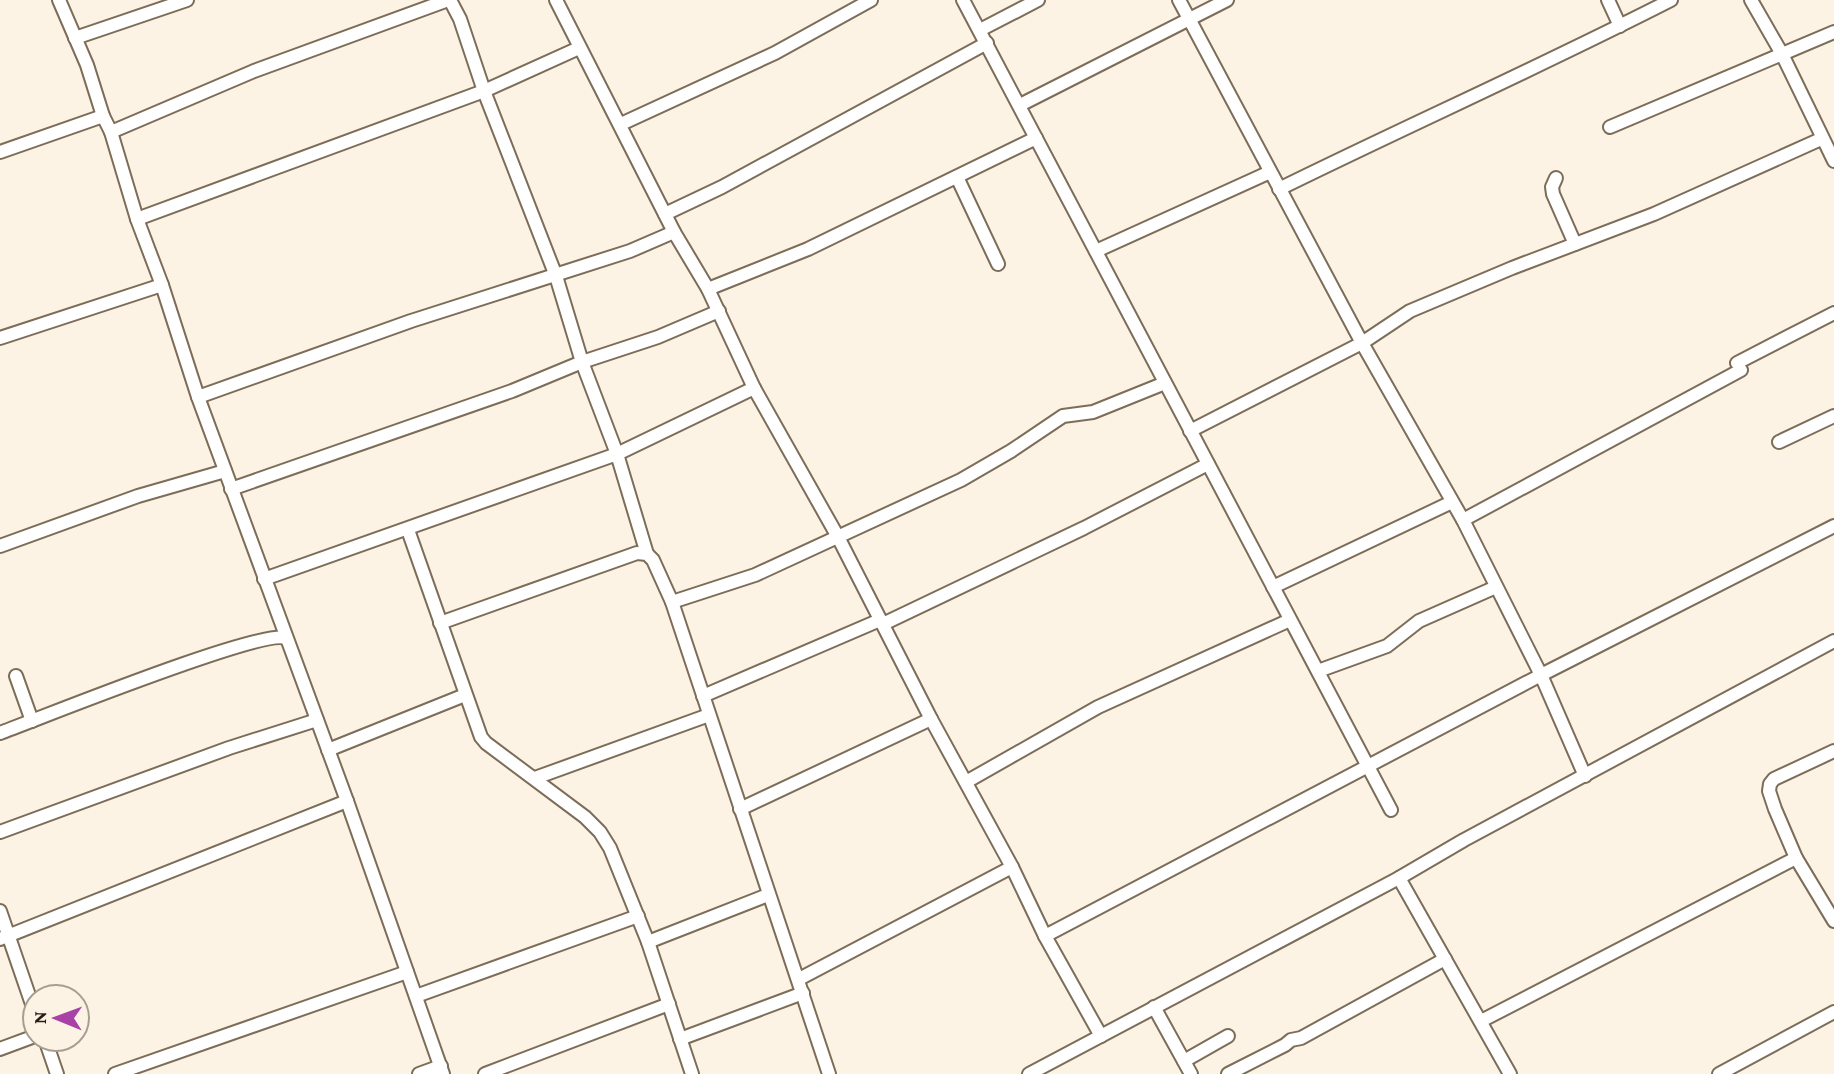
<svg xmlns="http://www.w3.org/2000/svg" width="1834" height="1074" viewBox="0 0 1834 1074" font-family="'Crimson Pro',serif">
<rect width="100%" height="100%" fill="#fdf3e4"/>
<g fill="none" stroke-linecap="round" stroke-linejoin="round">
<g stroke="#7c6d58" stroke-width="16">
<g id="minor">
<polyline points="59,0 87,65 103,116 111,132 137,219 162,285 198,397 347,801 443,1074"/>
<polyline points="450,0 460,19 484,91 556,276 582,362 617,454 647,554"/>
<polyline points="556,0 674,232 708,289 754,388 838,537 931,719 1012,867 1045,936 1101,1036"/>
<polyline points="963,0 1391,810"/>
<polyline points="1608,0 1620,26"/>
<polyline points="1751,0 1782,54 1834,161"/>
<polyline points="980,30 1038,0"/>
<polyline points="75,38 187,0"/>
<polyline points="1020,105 1227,0"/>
<polyline points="621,124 775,53 871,0"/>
<polyline points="1610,127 1834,32"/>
<polyline points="111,132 254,71 448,0"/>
<polyline points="0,152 103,116"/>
<polyline points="957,177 998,264"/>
<polyline points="1556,178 1552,187 1553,194 1575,244"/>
<path d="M1279,189C1409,125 1542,66 1671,0"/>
<polyline points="665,214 722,187 987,43"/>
<polyline points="137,219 484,91 579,48"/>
<polyline points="1096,251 1270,172"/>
<polyline points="708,289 808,249 1036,138"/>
<polyline points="0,338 162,285"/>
<polyline points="1737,363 1834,313"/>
<polyline points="198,397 411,321 630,251 674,232"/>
<polyline points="1190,431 1362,343 1410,311 1512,268 1654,214 1821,139"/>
<polyline points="1779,442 1834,416"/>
<polyline points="231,489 512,391 582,362 658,337 719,311"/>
<polyline points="1463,520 1741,370"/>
<polyline points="408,530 481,737 486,743 585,817 600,832 610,848 648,942 692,1074"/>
<polyline points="0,546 138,496 225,471"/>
<polyline points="264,579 617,454 754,388"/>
<polyline points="1273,587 1452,502"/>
<polyline points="672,602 755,575 961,480 1011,451 1063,416 1093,412 1165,383"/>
<polyline points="440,623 637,553 647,554 653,560 672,602 829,1074"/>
<polyline points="883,624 1084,528 1208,464"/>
<polyline points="1318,671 1387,646 1419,621 1496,587"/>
<polyline points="16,676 32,721"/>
<polyline points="703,696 880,620"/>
<path d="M0,733C41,718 260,629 286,638"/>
<polyline points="328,750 465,695"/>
<polyline points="1834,751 1774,779 1770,784 1769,791 1775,809 1796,858 1834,921"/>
<polyline points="1585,776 1541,675 1834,526"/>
<polyline points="535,778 709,715"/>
<polyline points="966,782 1098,707 1290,620"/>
<polyline points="740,809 931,719"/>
<polyline points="0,832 229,748 317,720"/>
<polyline points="1399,878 1510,1074"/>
<polyline points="0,911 35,1013"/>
<polyline points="1045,936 1541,675 1463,520 1362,343 1179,0"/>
<polyline points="0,939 347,801"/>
<polyline points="648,942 768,895"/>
<polyline points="799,979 1012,867"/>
<polyline points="416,996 638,916"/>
<polyline points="1154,1007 1191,1074"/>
<polyline points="1481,1021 1796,858"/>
<polyline points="45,1039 57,1074"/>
<polyline points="680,1039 803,993"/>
<polyline points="0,1049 35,1036"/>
<polyline points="1184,1061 1228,1036"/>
<polyline points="115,1074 407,972"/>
<polyline points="419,1074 441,1066"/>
<polyline points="485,1074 669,1004"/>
<polyline points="1029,1074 1399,878 1464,840 1834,641"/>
<polyline points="1228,1074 1285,1045 1291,1040 1301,1038 1445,959"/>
<polyline points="1719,1074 1834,1012"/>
</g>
</g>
<use href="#minor" stroke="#fff" stroke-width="12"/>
</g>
<g transform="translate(56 1018) rotate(271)"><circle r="33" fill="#fdf3e4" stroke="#a79e92" stroke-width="2"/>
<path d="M0-5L12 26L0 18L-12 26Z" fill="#a842a7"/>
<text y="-10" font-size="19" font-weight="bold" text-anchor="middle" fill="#251f16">N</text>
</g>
</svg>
